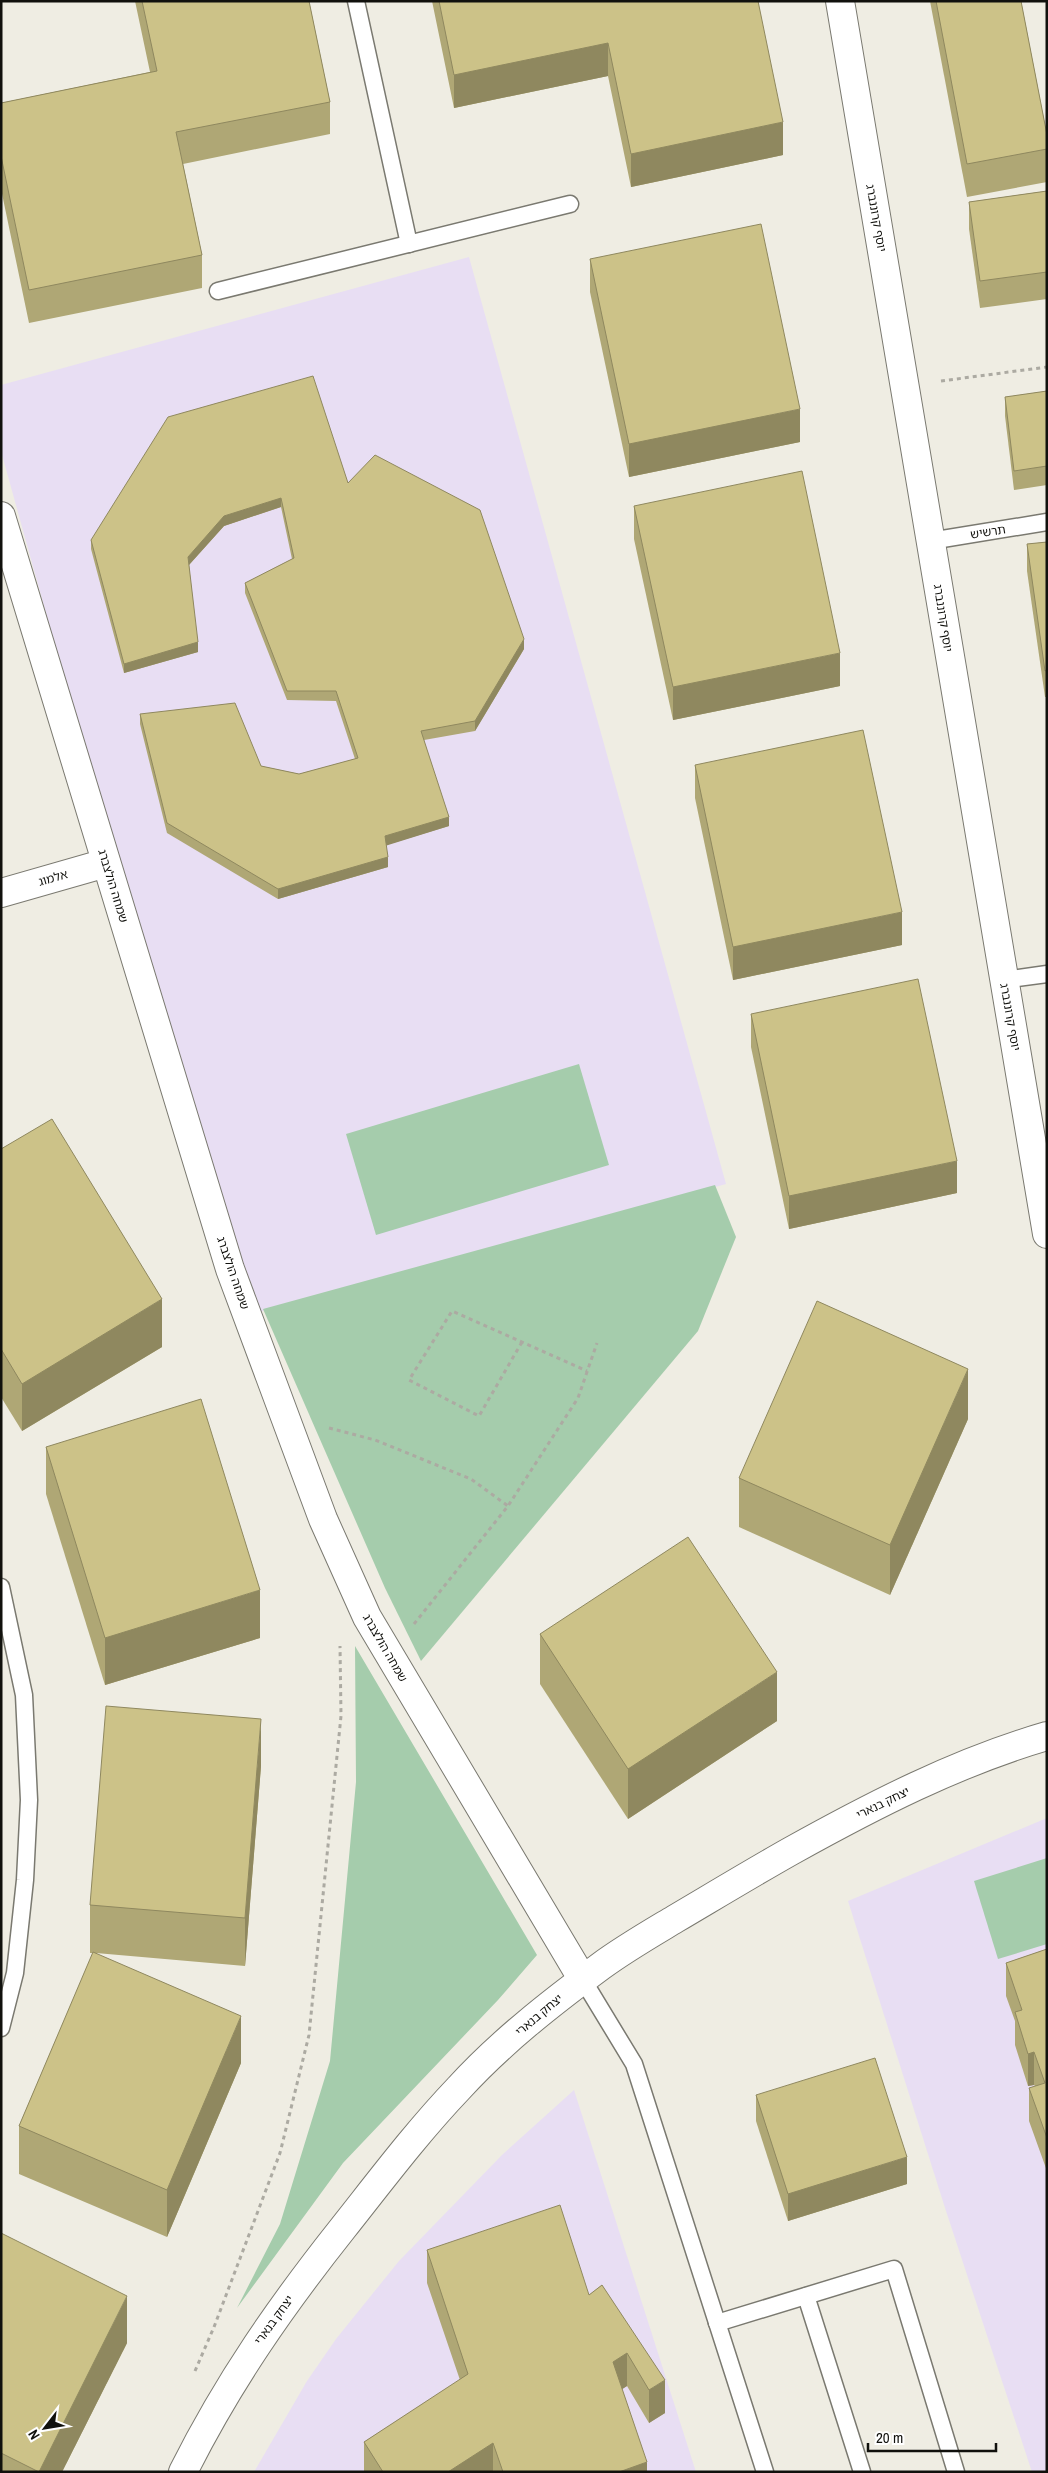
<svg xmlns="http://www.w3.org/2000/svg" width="1048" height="2473" viewBox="0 0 1048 2473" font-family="'Archivo Narrow','Noto Sans Hebrew',sans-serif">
<rect width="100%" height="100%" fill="#efede3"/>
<g fill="#e8def3">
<polygon points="469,257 726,1184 241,1317 1,451 1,385"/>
<polygon points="1047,1818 1047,2472 1032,2472 946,2211 848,1901"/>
<polygon points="574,2090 696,2472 254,2472 307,2381 336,2339 399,2261 502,2155"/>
</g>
<g fill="#a5ccac">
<polygon points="579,1064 609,1165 376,1235 346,1134"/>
<polygon points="715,1185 736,1237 698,1331 421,1661 385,1588 263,1309"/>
<polygon points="355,1646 537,1955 498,2000 343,2163 237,2308 280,2224 330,2061 356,1782"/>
<polygon points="1047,1858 1047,1944 998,1959 974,1881"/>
</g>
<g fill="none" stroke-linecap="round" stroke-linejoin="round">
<g stroke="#7a7970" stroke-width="19">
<g id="lane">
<polyline points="356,1 409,244"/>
<polyline points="218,291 570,204"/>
<polyline points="930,541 1047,522"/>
<polyline points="1003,980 1047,974"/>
<polyline points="1,1587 24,1695 29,1800 25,1880 15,1973 1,2028"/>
<polyline points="583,1980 634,2064 765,2472"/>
<polyline points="806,2296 862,2472"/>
<polyline points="717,2323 894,2269 956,2472"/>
</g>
</g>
<g stroke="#7a7970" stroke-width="30">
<g id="street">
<polyline points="840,1 1047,1234"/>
<polyline points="1,516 230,1269 323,1519 367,1617 583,1980"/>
<polyline points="1,893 106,863"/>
<path d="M183,2472C228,2382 281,2306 343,2228C381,2180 417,2132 459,2088C501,2042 551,2003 601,1966C624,1949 650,1934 675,1919C714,1896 752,1873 791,1851C872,1806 957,1762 1047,1736"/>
</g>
</g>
<g stroke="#acaaa2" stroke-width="3" stroke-dasharray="4 4" stroke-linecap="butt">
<polyline points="941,381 1047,367"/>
<polyline points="522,1342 479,1416 409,1380 452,1311 587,1371"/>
<polyline points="329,1428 375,1440 471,1479 508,1506"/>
<polyline points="414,1624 508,1506 578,1398 597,1343"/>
<polyline points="195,2371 214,2327 280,2153 309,2035 341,1716 340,1646"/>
</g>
<use href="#lane" stroke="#fff" stroke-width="16"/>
<use href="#street" stroke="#fff" stroke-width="28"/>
</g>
<g fill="#afa775">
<polygon points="135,1 309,1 330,102 330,134 183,164 202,255 202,288 29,323 1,189 1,103 150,72"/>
<polygon points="432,1 758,1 783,155 631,187 608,76 454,108"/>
<polygon points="930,1 1021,1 1047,135 1047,182 967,197"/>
<polygon points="1047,191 1047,299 980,308 969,229 969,202"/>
<polygon points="590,259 800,442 629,477 590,292"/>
<polygon points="1047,391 1047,485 1014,490 1005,416 1005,397"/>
<polygon points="348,483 524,649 475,731 424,740 449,826 386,845 388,867 278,899 167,833 140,724 140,714 261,766 299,774 355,759 336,701 287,700 245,593 245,583 292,559 281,507 224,526 189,565 198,652 124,673 91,549 91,540"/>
<polygon points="634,506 840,686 673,720 634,539"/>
<polygon points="1047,542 1047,697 1045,697 1027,571 1027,544"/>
<polygon points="695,765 902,945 733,980 695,798"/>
<polygon points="751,1014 957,1193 789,1229 751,1047"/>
<polygon points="1,1149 162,1347 22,1431 1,1397"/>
<polygon points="968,1419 890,1595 739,1527 739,1478"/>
<polygon points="46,1447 260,1638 105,1685 46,1494"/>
<polygon points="540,1634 777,1721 628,1819 540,1684"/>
<polygon points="261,1766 245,1966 96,1953 241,2063 167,2237 19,2174 19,2126 93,1953 90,1953 90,1905"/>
<polygon points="1047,1949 1047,2171 1029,2121 1029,2088 1035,2086 1034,2085 1028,2086 1015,2045 1015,2021 1006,1996 1006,1963"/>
<polygon points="756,2095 907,2184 788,2221 756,2121"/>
<polygon points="1047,2180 1047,2215 1046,2214 1046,2181"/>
<polygon points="1,2233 127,2343 62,2472 1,2472"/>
<polygon points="427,2250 589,2295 602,2285 665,2413 649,2423 627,2386 622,2389 647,2472 364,2472 364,2442 460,2380 427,2283"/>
</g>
<g fill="#8f885f">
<polygon points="608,43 608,76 454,108 454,75"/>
<polygon points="783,122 783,155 631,187 631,154"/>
<polygon points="800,409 800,442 629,477 629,444"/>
<polygon points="281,498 281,507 224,526 188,566 188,557 224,516"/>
<polygon points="524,639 524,649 475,731 475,721"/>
<polygon points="198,642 198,652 124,673 124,664"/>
<polygon points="840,653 840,686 673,720 673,687"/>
<polygon points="449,817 449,826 385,846 385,836"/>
<polygon points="388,857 388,867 278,899 278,889"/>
<polygon points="902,912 902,945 733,980 733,947"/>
<polygon points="957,1161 957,1193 789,1229 789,1196"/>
<polygon points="162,1299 162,1347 22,1431 22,1384"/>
<polygon points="968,1369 968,1419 890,1595 890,1545"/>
<polygon points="260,1590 260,1638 105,1685 105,1638"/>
<polygon points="777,1672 777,1721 628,1819 628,1769"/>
<polygon points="261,1719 261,1766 245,1966 245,1918"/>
<polygon points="241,2016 241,2063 167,2237 167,2190"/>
<polygon points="1034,2052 1034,2085 1028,2086 1028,2054"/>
<polygon points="907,2157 907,2184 788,2221 788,2194"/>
<polygon points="127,2296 127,2343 62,2472 39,2472"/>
<polygon points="627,2353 627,2386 613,2395 613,2362"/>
<polygon points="665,2380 665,2413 649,2423 649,2390"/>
<polygon points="493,2443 493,2472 448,2472"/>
<polygon points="647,2462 647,2472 619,2472"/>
</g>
<g fill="#ccc288" stroke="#8f885f">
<polygon points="142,1 309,1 330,102 176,132 202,255 29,290 1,156 1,103 157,71"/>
<polygon points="439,1 758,1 783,122 631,154 608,43 454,75"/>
<polygon points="936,1 1021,1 1047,135 1047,149 967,164"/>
<polygon points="1047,191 1047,272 980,281 969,202"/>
<polygon points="761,224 800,409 629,444 590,259"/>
<polygon points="313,376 348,483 375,455 480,510 524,639 475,721 421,731 449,817 385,836 388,857 278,889 167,823 140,714 235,703 261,766 299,774 358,758 336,691 287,691 245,583 294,558 281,498 224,516 188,557 198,642 124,664 91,540 168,417"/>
<polygon points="1047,391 1047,466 1014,471 1005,397"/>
<polygon points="802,471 840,653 673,687 634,506"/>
<polygon points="1047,542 1047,670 1045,671 1027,544"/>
<polygon points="863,730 902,912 733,947 695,765"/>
<polygon points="918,979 957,1161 789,1196 751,1014"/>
<polygon points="52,1119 162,1299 22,1384 1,1349 1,1149"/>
<polygon points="817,1301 968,1369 890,1545 739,1478"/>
<polygon points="201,1399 260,1590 105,1638 46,1447"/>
<polygon points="688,1537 777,1672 628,1769 540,1634"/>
<polygon points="106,1706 261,1719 245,1918 90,1905"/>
<polygon points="1047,1949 1047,2138 1029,2088 1045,2083 1034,2052 1028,2054 1015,2012 1022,2010 1006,1963"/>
<polygon points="93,1952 241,2016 167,2190 19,2126"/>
<polygon points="875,2058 907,2157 788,2194 756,2095"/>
<polygon points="560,2205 589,2295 602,2285 665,2380 649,2390 627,2353 613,2362 647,2462 619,2472 503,2472 493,2443 448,2472 383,2472 364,2442 468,2374 427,2250"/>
<polygon points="1,2233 127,2296 39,2472 1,2453"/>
</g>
<g text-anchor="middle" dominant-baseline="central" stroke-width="4.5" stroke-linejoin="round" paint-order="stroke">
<g font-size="12" fill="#11110d" stroke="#fff">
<text transform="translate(876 218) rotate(80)">יוסף קרוננברג</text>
<text transform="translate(988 532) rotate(-9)">תרשיש</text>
<text transform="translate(943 618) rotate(81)">יוסף קרוננברג</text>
<text transform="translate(53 878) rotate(-16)">אלמוג</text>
<text transform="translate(113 886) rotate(73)">שמחה הולצברג</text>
<text transform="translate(1010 1017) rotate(80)">יוסף קרוננברג</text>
<text transform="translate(233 1273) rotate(71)">שמחה הולצברג</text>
<text transform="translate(385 1648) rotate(60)">שמחה הולצברג</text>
<text transform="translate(883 1803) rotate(-26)">יצחק בנארי</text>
<text transform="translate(539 2015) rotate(-40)">יצחק בנארי</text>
<text transform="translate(274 2320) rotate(-54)">יצחק בנארי</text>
</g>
</g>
<rect width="1048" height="2473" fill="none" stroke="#11110d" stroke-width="5"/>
<g transform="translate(45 2428) rotate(239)" stroke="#ffffff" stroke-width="4" paint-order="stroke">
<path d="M0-4L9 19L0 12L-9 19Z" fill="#11110d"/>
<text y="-8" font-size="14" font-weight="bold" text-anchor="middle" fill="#11110d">N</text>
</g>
<path d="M868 2443v8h128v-8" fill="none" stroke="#11110d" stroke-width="2.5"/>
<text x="876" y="2443" font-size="15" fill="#11110d" stroke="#ffffff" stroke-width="4" paint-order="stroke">20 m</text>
</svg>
